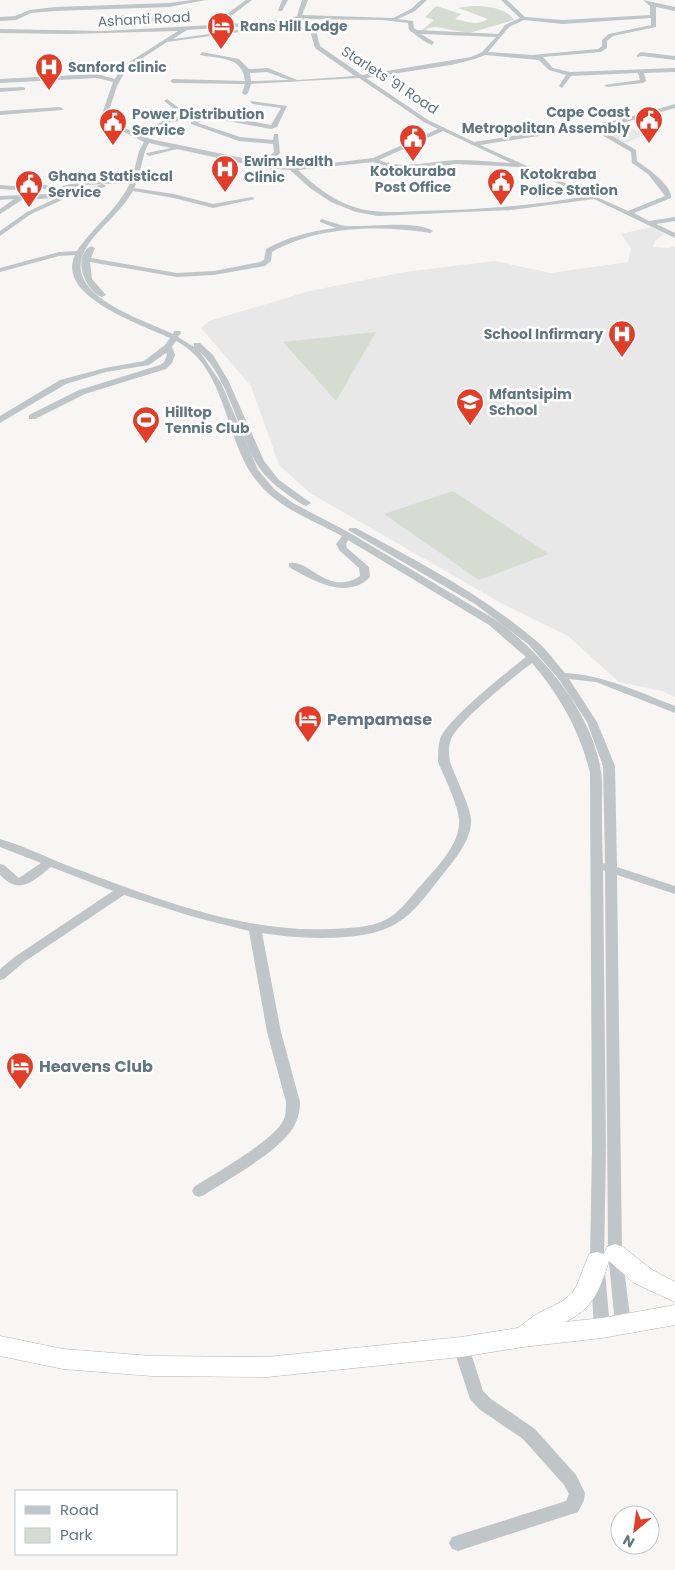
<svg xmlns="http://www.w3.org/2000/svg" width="675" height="1570" viewBox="0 0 675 1570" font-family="Poppins,sans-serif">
<rect width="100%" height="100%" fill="#f7f6f4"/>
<g fill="#e7e8e7">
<polygon points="620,124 645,134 645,135 625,143 598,128"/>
<polygon points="651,227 664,234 655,241 653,247 669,248 675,246 675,697 662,691 619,682 568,636 501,603 310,493 279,465 251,386 201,328 209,321 310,291 405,272 494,261 551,273 628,262 631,248 621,234"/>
</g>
<g fill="#d7dcd3">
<path d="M436,6L461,14L455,19C466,22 478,26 488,19L458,8C473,4 505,5 514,20L469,33L436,27L428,28L425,31H421L434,20L425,17Z"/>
<polygon points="376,332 336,401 283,342"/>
<polygon points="453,491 549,554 479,580 384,514"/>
</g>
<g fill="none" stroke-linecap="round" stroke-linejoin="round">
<g stroke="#b1b6b9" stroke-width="1">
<path id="highway" d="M615,1244L623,1247L651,1269L675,1282V1302L634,1283L609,1261C599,1291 594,1308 565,1322L602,1318L675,1305V1325L602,1338L523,1347L461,1357L267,1377L152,1376L63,1369L0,1356V1336L63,1349L152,1356L267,1357L461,1337L518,1328L535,1315L563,1301L573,1292L577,1285L589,1254L597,1252L604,1254L607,1247Z"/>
</g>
<g fill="#c0c5c8" fill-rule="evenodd">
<polygon points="192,0 206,0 169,7 55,11 31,13 16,20 0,21 0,17 15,16 30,10 55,7 169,3"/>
<path d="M246,0H252L219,25L292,19L297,16L302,0H308L302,15L393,18L411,9L421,0H427L415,11L398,19L413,21L414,28L417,30L498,34L505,25L520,18L501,0H507L525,17L563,20L650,15V6L643,0L675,7V11L656,7V27L613,36L607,41V48L601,52L543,57L553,68L570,72L675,68V72L644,73L646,81L643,83L607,87L604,85L640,80L638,73L571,76L562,88L559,86L566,75L549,70L539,60L485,55L475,59L451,65L366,78L428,120L474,142L619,120L675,104V108L622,123L597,127L636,150L637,161C647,168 673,186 671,198L634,213L649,221L675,217V221L656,224L675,233V238L594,199L512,210L378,216L356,212L331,202L310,188L290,170L263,168L177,149L149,156L146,154L147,153L171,148L149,143L145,151L138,178L144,180L137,182L134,188L174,194L213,204L252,197L255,199L213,208L174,198L133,191C121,212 101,226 88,245C55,294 141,318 173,334L174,331H180L181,333L178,337L194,347V343H200L213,355L228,380L264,461L279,480L311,503L306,506L303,505C285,493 266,481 255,461C237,428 228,378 200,352L221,383L258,470L275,490L293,503L350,533L491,617C540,649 593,713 601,772C603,782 602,793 602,803C602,823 602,844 603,864L605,863L603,766L587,722L558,678L528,644L475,604L348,530L350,528H356C417,561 481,594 534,639C546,648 555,662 565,673C604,675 639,692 675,706V713L596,682L569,679L597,722L615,766L617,867L675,886V894L617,875L622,1253L631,1324L628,1328L623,1330L618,1328L615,1324L608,1253L605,871L603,870L606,1147L604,1261L610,1328L607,1333L602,1334L597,1333L594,1328L590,1261L592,1147L590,773C580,731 560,696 532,663C514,677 460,719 451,739C448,746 449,755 450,762C455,776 470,806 471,819C472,839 456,858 444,873C430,890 416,912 397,923C367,943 297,939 262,933L281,1032L300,1102C300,1111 298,1120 293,1128C277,1153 230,1178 204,1195L199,1197L194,1195L192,1191L194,1187C214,1174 273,1141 283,1121C286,1116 286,1108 286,1102L267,1032L249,931L194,917L124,895L24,962L4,979L0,980V969L16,956L113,891L51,867C33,881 20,896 0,875V864L4,865L19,878L41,863L0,847V839C25,846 50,859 74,868C155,898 242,933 330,929C348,928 369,928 385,920C401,912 411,896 423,883C438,866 461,843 459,819C458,805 444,776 438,762C438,754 438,747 440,739C448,718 507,672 526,657L489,625L348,540L346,544L347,548L369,567L370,577C347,601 312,580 289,567V563C310,559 328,597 360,576L359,568L340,551L336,544L342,536C313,520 277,508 256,480C224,439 227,367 176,341L172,347L175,355L172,363L166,369L85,394L35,419H29V415L79,390L160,365L164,362L167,355L166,353L149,365L106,372L66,384L0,423V416L60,380L105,368L144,361L165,345L170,338C144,325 55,297 75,255L59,256L0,272V268L59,252L77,251C93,227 118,209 130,183L84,185L58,191L30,187L13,190L0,189V185L13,186L30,183L58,187L84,181L132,179L139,151L144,142L104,122L102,114L113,82L97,78L0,83V79L97,74L115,79L123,66L178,31L69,34L0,33V29L104,31L212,25ZM651,18V25L609,34L602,40V46L598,49L532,55L488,52L509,27L524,20L563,24ZM299,19L309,27L315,48L355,76L297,80L268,68L249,69L239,59L202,52L200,55C219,59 243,56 245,81L173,79L170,81L173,83L245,84L242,93L245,95L248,93L251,84L359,78L424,122L438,129L373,158L307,166H280L268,164L280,153L278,134H274L273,140L240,137L198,123L206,117L271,129L277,127L287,106L251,101L250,102L253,104L281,108L271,125L206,113L171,118L179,108L167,99L164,101L173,108L165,117L166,119L150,129L136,133L110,121L108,114L117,86L127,68L167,42L255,30L252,28L173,39L187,30L277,24ZM305,19L382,20L408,23L409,30C417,35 422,41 432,45L434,42L421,34L496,37L482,52L471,57L362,75L320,46L315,26ZM267,72L289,80L251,81L250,73ZM197,118L191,122V124L239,141L273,144L274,152L262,162L150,139L141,135L154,131L171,122ZM590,128L631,152L632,163L648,174L665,196L628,211L480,145ZM443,131L511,163C493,162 474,160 456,160C432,161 403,170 379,160ZM373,162L383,166L398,168L434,167L455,164L520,167L587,196C532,206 476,210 420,211C397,212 373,214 351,206C331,199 314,185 298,170Z"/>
<polygon points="282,0 288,0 282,11 278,11"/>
<polygon points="116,15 185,20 188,22 185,24 114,18"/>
<polygon points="641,52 675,56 675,60 642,56 637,57 637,55"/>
<polygon points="23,87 25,88 25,90 0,92 0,88"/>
<polygon points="60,107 63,109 62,110 0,115 0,111"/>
<polygon points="103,184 106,186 105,187 71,197 62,198 62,200 31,214 0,236 0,231 27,212 57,198 22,200 0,214 0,209 14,199 0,200 0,196 71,193"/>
<path d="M322,219C330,221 340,226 348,226C369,227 416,220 433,231L430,233C379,225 318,226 272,252L271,261L265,266L214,275L177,277L90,262L92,279L106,295L102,297C84,290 72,256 91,246L95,248L91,258L177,273L214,271L260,262L264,260L266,249C288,237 311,231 336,228L320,222V220Z"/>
<polygon points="461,1341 467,1342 469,1347 483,1391 491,1399 535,1429 576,1475 585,1493 584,1500 578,1512 458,1551 452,1549 449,1543 452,1537 566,1501 569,1494 564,1485 523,1439 479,1409 470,1399 453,1347 455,1342"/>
</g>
<use href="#highway" fill="#fff" fill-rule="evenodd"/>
</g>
<defs>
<g id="hotel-pin" transform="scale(1.4375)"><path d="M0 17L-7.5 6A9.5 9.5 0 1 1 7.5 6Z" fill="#e23d28" stroke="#fff"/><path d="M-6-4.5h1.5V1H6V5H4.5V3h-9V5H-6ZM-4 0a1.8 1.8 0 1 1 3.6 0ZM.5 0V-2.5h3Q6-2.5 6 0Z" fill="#fff"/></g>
<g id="hospital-pin" transform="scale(1.4375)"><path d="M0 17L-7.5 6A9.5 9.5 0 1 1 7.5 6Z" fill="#e23d28" stroke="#fff"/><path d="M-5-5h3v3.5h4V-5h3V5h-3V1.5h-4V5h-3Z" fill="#fff"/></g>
<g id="civic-pin" transform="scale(1.4375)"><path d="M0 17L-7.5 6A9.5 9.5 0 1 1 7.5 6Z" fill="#e23d28" stroke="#fff"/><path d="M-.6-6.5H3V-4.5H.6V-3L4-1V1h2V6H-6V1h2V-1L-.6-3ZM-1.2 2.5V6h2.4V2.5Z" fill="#fff"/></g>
<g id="school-pin" transform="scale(1.4375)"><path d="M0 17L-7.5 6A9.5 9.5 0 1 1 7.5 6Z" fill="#e23d28" stroke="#fff"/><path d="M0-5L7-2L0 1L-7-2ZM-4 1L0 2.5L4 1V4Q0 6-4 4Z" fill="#fff"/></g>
<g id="stadium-pin" transform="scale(1.4375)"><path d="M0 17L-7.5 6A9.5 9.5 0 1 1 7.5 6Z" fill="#e23d28" stroke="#fff"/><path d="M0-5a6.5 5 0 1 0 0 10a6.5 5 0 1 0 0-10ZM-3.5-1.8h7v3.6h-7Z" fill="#fff"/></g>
</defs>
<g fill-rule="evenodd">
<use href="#hotel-pin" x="221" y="26"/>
<use href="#hospital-pin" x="49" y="67"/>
<use href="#civic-pin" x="649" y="120"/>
<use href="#civic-pin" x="113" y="122"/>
<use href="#civic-pin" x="413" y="138"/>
<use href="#hospital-pin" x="225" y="169"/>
<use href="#civic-pin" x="501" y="182"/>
<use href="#civic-pin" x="29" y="184"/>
<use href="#hospital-pin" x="622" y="334"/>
<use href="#school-pin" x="470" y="402"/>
<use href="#stadium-pin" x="146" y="420"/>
<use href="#hotel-pin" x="308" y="719"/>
<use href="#hotel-pin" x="20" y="1066"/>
</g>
<g text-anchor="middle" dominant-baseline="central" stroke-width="5" stroke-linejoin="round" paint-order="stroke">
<g font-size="14" fill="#62767f" stroke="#fff">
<text transform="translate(144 19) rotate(-3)">Ashanti Road</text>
<text transform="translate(390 80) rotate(33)">Starlets '91 Road</text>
</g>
<g font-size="14" font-weight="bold" fill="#62767f" stroke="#fff" text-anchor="start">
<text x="240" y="26">Rans Hill Lodge</text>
<text x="68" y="67">Sanford clinic</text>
<text x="630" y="112" text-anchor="end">Cape Coast<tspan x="630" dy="16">Metropolitan Assembly</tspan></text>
<text x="132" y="114">Power Distribution<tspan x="132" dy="16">Service</tspan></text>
<text x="244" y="161">Ewim Health<tspan x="244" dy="16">Clinic</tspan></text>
<text x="413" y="171" text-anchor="middle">Kotokuraba<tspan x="413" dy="16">Post Office</tspan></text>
<text x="520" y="174">Kotokraba<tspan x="520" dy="16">Police Station</tspan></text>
<text x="48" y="176">Ghana Statistical<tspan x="48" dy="16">Service</tspan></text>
<text x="603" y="334" text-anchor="end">School Infirmary</text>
<text x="489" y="394">Mfantsipim<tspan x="489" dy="16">School</tspan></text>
<text x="165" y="412">Hilltop<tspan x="165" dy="16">Tennis Club</tspan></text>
</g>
<g font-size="16" font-weight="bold" fill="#62767f" stroke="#fff" text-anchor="start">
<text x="327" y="719">Pempamase</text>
<text x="39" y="1066">Heavens Club</text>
</g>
</g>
<rect x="15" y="1490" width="162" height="65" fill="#ffffff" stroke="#c0c8cc"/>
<rect x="25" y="1506" width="25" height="8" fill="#c0c5c8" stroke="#c0c8cc"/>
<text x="60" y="1515" font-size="15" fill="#62767f">Road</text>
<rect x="25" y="1528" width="25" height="15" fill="#d7dcd3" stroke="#c0c8cc"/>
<text x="60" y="1540" font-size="15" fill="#62767f">Park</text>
<g transform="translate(635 1530) rotate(209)"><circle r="24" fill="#ffffff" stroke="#c0c8cc"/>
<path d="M0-4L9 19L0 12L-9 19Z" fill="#e23d28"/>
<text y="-8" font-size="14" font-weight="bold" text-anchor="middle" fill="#62767f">N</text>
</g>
</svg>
